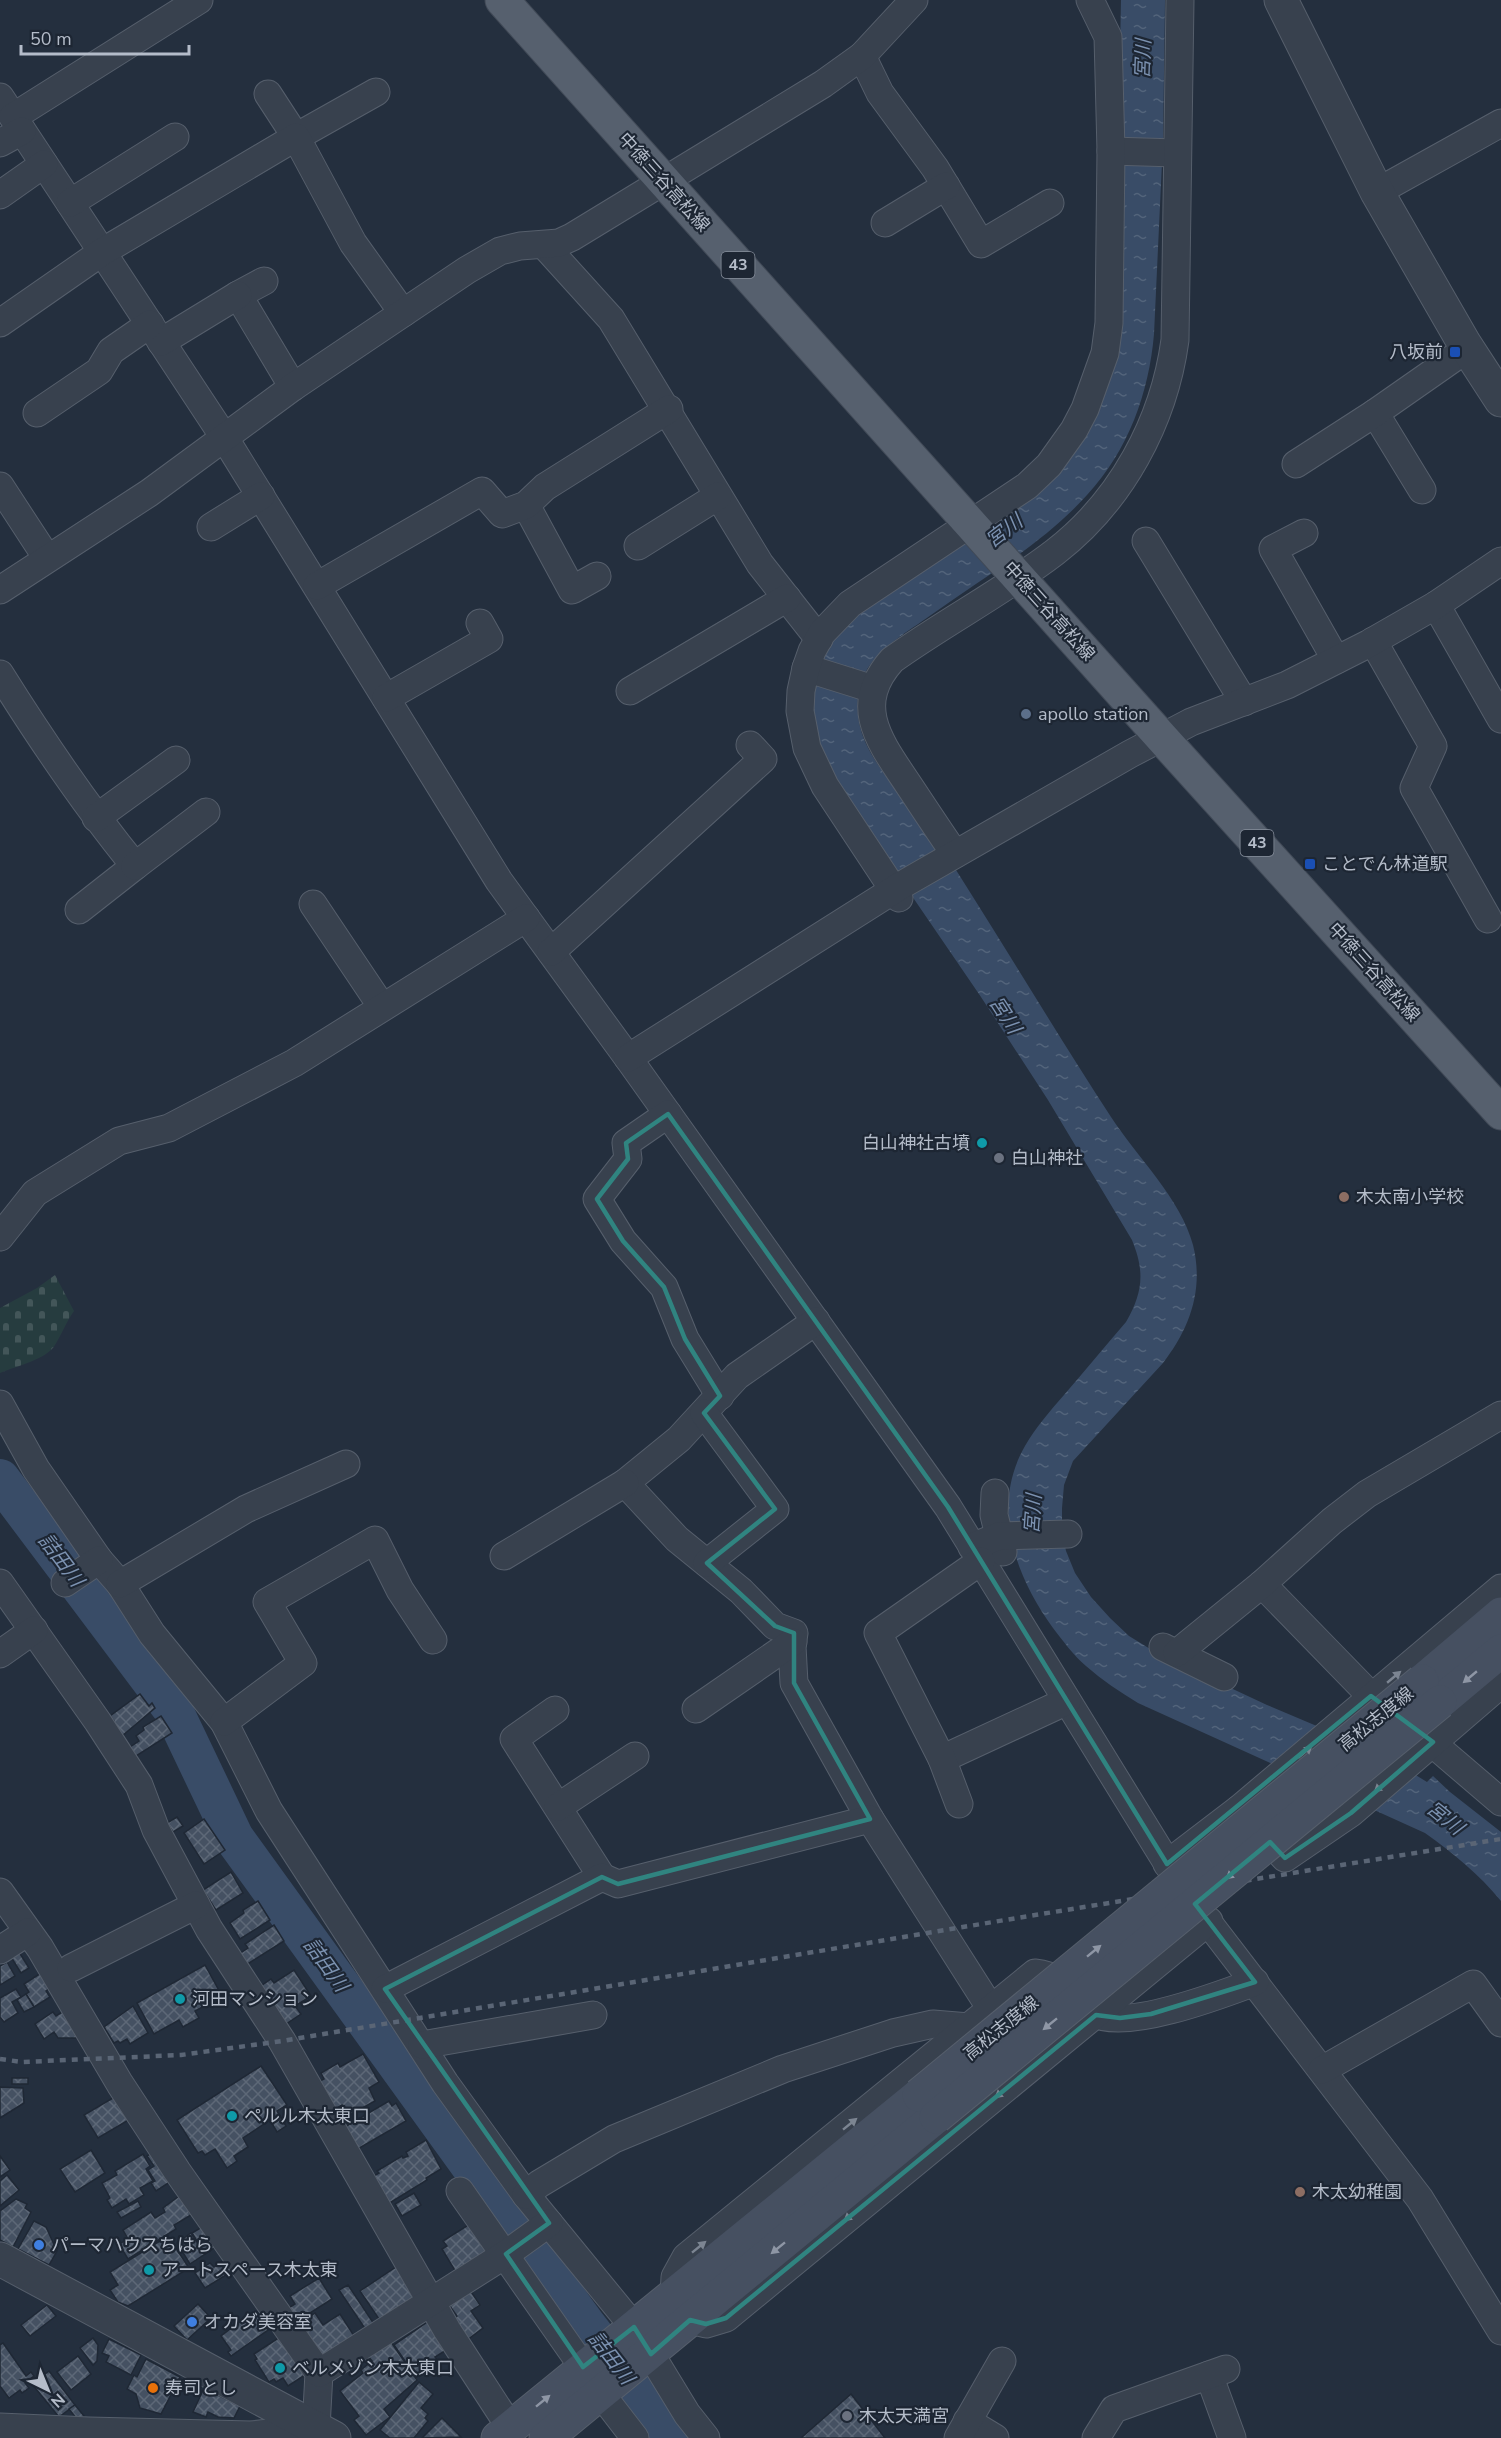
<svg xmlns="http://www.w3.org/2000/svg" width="1501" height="2438" viewBox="0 0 1501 2438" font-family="'Nunito Sans','Noto Sans JP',sans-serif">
<defs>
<pattern id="cemetery-stones" width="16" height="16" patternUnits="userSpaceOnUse" patternTransform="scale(1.5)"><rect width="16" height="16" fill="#263c3f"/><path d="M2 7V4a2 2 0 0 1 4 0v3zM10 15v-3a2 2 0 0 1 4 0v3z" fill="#435659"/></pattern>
<pattern id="water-ripples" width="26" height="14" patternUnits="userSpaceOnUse" patternTransform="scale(1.5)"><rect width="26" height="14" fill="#394c67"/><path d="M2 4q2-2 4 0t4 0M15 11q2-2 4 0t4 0" fill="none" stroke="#53647b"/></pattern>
<pattern id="building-cross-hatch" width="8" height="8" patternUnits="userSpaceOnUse" patternTransform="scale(1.5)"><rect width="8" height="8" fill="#455162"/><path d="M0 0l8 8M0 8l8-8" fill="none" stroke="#5d6877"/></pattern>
</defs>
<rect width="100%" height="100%" fill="#242f3e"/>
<path fill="url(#cemetery-stones)" d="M55,1275L74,1311C66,1322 62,1334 55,1345C46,1360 16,1366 0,1373V1308L37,1288Z"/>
<path fill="url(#water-ripples)" d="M1121,0H1165L1163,141L1154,334C1149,393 1128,451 1087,495C1043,544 984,577 931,615C909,631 878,648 865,673C857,688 856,705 859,722C866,762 908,800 931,833C946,853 959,875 973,897C1019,970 1064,1045 1111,1117C1137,1157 1181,1199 1193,1245C1204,1289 1190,1328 1163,1363L1073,1461L1064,1485L1062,1508V1532L1066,1551L1075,1573L1091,1597L1110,1618L1129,1636L1160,1655L1267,1705L1338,1735L1357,1739L1427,1782L1433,1776L1450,1792L1501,1832V1901C1479,1874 1453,1853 1425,1833L1138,1703C1120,1692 1102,1680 1086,1666C1074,1656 1063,1641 1053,1628C1015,1576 990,1507 1025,1446C1036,1427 1050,1411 1064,1395C1085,1371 1105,1346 1126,1322C1143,1292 1145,1272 1132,1240L1048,1100L981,997L847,801L812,729L813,676L836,631L1080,441L1118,162Z"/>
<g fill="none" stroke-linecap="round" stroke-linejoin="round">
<polyline stroke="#394c67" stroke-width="40" points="0,1479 172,1708 234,1838 585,2324 673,2438"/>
</g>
<g fill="url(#building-cross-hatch)" stroke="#1f2835" stroke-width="1.5">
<polygon points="140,1694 149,1706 152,1703 155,1708 122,1736 110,1723 114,1721 110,1716"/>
<polygon points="161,1716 172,1733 133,1758 127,1749 139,1741 136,1736 144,1730 143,1727"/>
<polygon points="177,1817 183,1826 173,1832 167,1823"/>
<polygon points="204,1819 225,1850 204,1864 184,1833"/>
<polygon points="231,1872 243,1893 216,1910 203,1890"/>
<polygon points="258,1901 270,1920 240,1939 230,1923 244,1913 243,1910"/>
<polygon points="274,1925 284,1941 246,1965 239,1954 248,1948 245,1944"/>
<polygon points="19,1952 29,1968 21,1973 11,1957"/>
<polygon points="7,1962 15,1976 0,1985 0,1966"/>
<polygon points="205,1965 222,1996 195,2011 199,2018 183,2027 179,2020 154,2034 137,2003"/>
<polygon points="294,1970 311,1996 295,2006 301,2014 283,2026 258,1988 271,1979 274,1983"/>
<polygon points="41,1973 50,1988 46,1991 50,1997 34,2007 26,1994 29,1992 24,1984"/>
<polygon points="16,1989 21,1997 12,2002 18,2013 4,2022 0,2017 0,1998"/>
<polygon points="26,1994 34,2007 24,2012 17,2000"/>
<polygon points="133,2006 148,2033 130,2044 127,2039 120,2043 118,2041 114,2043 104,2027"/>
<polygon points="64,2011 81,2038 58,2038 54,2032 44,2039 35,2024 53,2012 56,2016"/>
<polygon points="363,2054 379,2082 369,2088 375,2101 348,2116 342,2105 332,2111 320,2081 324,2079 321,2073 338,2063 340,2067"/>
<polygon points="261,2066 287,2105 277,2111 286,2126 277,2132 270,2120 243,2138 248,2147 234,2156 237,2161 227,2168 215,2149 205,2155 202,2151 198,2153 177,2120"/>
<rect x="12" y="2078" width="16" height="6"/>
<polygon points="0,2087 23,2088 24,2103 0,2118"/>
<polygon points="118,2095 132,2118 98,2138 84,2115"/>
<polygon points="389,2101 392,2106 396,2103 406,2121 356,2150 343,2128"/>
<polygon points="426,2140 441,2169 426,2178 427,2180 388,2204 372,2177 379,2173 377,2171 402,2156 403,2158 408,2156 406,2152"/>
<polygon points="158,2149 173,2180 156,2191 151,2183 155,2181 148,2170 154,2166 147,2156"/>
<polygon points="91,2150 105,2173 75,2192 60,2169"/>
<polygon points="143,2154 150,2166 146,2169 153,2181 140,2188 144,2195 129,2204 126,2199 112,2208 107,2200 110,2198 102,2183 117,2175 115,2171"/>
<polygon points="0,2156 10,2170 0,2177"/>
<polygon points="7,2175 19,2190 0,2206 0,2181"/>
<polygon points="186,2191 195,2206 188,2210 191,2215 174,2225 176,2229 128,2259 119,2244 128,2239 123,2230 151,2212 155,2218 165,2212 163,2208"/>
<polygon points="414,2193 421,2205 402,2216 395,2204"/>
<polygon points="16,2199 27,2204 25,2208 31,2212 13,2247 0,2240 0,2211"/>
<polygon points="138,2201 141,2207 121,2218 117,2212"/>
<polygon points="34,2221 46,2227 57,2251 49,2265 18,2249"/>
<polygon points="473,2222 492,2252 457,2274 442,2249 447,2246 443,2241"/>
<polygon points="207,2224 220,2244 205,2254 192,2233"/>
<polygon points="191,2233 205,2254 190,2264 177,2243"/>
<polygon points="168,2236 189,2268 128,2306 118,2302 110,2290 118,2285 110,2272"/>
<polygon points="227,2258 234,2270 205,2288 195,2273 210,2263 214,2267"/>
<polygon points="396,2267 416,2297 381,2322 360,2291"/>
<polygon points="319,2278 332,2299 296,2322 287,2309 295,2304 290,2296"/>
<polygon points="348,2285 374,2324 366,2330 339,2290"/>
<polygon points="468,2287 480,2305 471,2311 483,2328 467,2340 453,2319 457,2316 447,2302"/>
<polygon points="198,2304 211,2318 187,2340 174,2326"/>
<polygon points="47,2305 56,2316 30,2336 21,2325"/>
<polygon points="315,2313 323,2325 340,2314 356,2339 323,2364 298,2325"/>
<polygon points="257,2314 268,2330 231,2356 228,2352 231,2350 221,2336 242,2320 244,2323"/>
<polygon points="429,2321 448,2349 435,2357 438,2361 416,2377 394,2345"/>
<polygon points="280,2337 305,2375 288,2386 283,2378 276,2382 274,2379 269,2382 255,2360 257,2359 254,2354"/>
<polygon points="93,2338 98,2345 97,2361 93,2365 80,2348"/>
<polygon points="109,2339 141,2355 131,2375 106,2362 109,2356 102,2353"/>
<polygon points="389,2339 417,2380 384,2409 390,2417 366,2435 354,2420 359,2416 340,2391 363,2373 361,2370 372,2361 368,2356"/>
<polygon points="3,2343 26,2376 31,2372 34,2376 25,2383 29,2388 22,2393 20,2390 9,2398 0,2386 0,2345"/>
<polygon points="78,2356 91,2374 71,2390 57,2372"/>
<polygon points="146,2359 180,2377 161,2414 140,2408 136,2394 127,2389 134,2375 137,2377"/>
<polygon points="49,2371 75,2405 59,2417 32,2384"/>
<polygon points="419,2382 433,2394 421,2408 428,2414 425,2418 428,2421 414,2438 390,2438 380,2430"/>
<polygon points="204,2388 240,2406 234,2418 218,2417 208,2412 206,2417 193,2412"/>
<polygon points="851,2394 885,2438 801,2438"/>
<polygon points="75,2405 84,2416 83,2417 77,2419 69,2409"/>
<polygon points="442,2418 461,2437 422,2438"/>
</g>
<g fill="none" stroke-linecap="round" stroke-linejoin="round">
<g stroke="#565f6c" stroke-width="29">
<g id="minor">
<polyline points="862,56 880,93 935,168 981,244 1050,203"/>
<polyline points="268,94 296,137 376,92"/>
<polyline points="0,97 224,437 499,881 628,1058 948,1507 1185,1892 1420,2199 1501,2331"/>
<polyline points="13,117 199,0"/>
<polyline points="0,143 22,131"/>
<polyline points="1111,151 1176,153"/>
<polyline points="1377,192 1501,123"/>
<polyline points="0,195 44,164"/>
<polyline points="70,203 175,137"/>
<polyline points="885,223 946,186"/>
<polyline points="544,245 611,319 760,564 819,639"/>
<polyline points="264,281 238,295 293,387"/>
<polyline points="0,323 102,252 296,137 353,243 403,313"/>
<polyline points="161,342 238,295"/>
<polyline points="37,413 99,371 111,351 150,324"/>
<polyline points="1375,413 1422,490"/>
<polyline points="1296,464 1375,413 1468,348"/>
<polyline points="0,486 47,558"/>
<polyline points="526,505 572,590 597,576"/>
<polyline points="211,527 261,496"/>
<polyline points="1304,533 1273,549 1336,660"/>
<polyline points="1146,541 1244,702"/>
<polyline points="638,546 718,496"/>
<polyline points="317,586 482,491 502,514 526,505 545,487 669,409"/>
<polyline points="0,590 149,493 293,387 467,270 500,251 520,246 559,243 572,237 823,84 862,56 914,0"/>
<polyline points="1436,605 1501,719"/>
<polyline points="1373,641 1433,746 1414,788 1488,919"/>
<polyline points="806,668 873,689"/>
<path d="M0,674C42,741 85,805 135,866L79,910"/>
<polyline points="630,691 787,598"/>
<polyline points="386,698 489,639 480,623"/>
<polyline points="96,818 176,760"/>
<path d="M955,854C939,831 924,808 908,784C880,742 851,706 892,660C945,622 1003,592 1055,552C1121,501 1164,422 1175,340L1180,0"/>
<polyline points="135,866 206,812"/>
<polyline points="899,898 825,786 807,748 800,711 801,691 806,668 812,651 822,633 850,604 1027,486 1049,465 1074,430 1085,409 1105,353 1109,323 1111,151 1108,37 1090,0"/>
<polyline points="313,904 382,1007"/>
<polyline points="551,952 763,759 750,745"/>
<polyline points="628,1058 900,886 1130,754 1191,722 1287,685 1368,644 1436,605 1501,561"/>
<polyline points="668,1114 626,1143 628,1159 597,1199 623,1241 664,1287 685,1339 720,1396"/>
<polyline points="0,1237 35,1193 119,1141 169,1128 294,1063 526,918"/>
<polyline points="816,1321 737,1376 679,1439 625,1483 677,1539 741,1591 775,1626 794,1633 792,1646 794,1683 870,1819"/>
<polyline points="0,1404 36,1469 99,1560 120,1584 152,1634 224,1722 269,1811 445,2083 526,2195 634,2327 687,2414 706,2438"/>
<polyline points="704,1413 775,1509 707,1563"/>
<polyline points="995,1493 994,1515 1003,1552"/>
<polyline points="972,1547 999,1536 1068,1534"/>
<polyline points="504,1556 625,1483"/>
<polyline points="0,1583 98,1722 139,1785 156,1830 209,1929 282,2041 447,2330 510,2427"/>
<polyline points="65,1583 99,1560"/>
<polyline points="120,1584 246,1509 346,1464"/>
<polyline points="1262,1584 1371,1696 1385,1706"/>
<polyline points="1163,1647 1224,1677"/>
<polyline points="1177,1653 1262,1584 1332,1521 1367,1494 1501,1415"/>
<polyline points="0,1654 34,1630"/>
<polyline points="696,1709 793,1642"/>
<polyline points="555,1710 514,1739 602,1877"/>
<polyline points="224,1722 303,1663 267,1602 375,1540 400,1590 433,1640"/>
<polyline points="1418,1731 1501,1802"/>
<polyline points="942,1759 1067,1701"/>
<polyline points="959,1804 942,1759 878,1633 981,1561"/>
<polyline points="558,1807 635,1756"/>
<polyline points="1239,1809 1501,1588"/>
<polyline points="1167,1864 1239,1809 1285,1858 1351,1813 1501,1684"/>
<polyline points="0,1892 40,1948 120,2084 177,2171 319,2373 316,2428 251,2435 89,2431 0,2427"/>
<polyline points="0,1950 28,1932"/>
<polyline points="71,1968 196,1905"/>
<polyline points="385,1989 602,1877 618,1884 870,1819 991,2009"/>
<polyline points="422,2045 593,2015"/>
<polyline points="1322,2070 1473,1984 1501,2023"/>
<polyline points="460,2191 583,2367"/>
<polyline points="526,2195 539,2184 614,2139 783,2069 893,2033 933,2024 969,2027"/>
<path d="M674,2296L675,2277L686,2257L1035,1973C1066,1976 1071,1999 1094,2013C1124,2032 1223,1994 1255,1982"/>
<polyline points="690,2320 706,2324 726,2318 1209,1921"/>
<polyline points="319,2373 506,2254 549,2223"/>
<polyline points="1209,2375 1232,2438"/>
<polyline points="601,2394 635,2438"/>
<polyline points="967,2421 995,2438"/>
<polyline points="958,2438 1002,2361"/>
<polyline points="1096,2438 1114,2409 1226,2369"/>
</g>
</g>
<g stroke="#565f6c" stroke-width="35">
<g id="tertiary">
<polyline points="1281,0 1377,192 1464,343 1501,400"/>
<polyline points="0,2259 334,2438"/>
</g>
</g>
<g stroke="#565f6c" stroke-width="35">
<g id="secondary">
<polyline points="1422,1681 1501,1614"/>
<polyline points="1440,1702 1501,1651"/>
<polyline points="498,2438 919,2095"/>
<polyline points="546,2438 936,2117"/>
</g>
</g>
<g stroke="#414a57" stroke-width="35">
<polyline id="primary" points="502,0 1162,738 1501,1113"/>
</g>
<use href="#minor" stroke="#38414e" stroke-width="27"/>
<use href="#tertiary" stroke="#38414e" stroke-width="33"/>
<use href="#secondary" stroke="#465061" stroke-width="33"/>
<use href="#primary" stroke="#56606e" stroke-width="33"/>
<polyline stroke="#5a6575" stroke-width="4.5" stroke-dasharray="6 6" stroke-linecap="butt" points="0,2059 22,2062 181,2055 282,2041 1017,1918 1501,1839"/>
<g stroke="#565f6c" stroke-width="35" stroke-linecap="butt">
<g id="secondary-bridge">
<polyline points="919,2095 1422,1681"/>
<polyline points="936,2117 1440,1702"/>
</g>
</g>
<use href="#secondary-bridge" stroke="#465061" stroke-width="33"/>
</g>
<defs><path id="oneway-solid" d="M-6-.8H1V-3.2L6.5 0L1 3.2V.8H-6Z" transform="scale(1.5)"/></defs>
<g fill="#7c8592">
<use href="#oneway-solid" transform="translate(1394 1677) rotate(-40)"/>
<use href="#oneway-solid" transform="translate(1305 1752) rotate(-40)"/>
<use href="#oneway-solid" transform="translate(1381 1786) rotate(139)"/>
<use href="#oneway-solid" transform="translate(1002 2092) rotate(141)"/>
<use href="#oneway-solid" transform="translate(850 2124) rotate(-39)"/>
<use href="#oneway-solid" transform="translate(851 2215) rotate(141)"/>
<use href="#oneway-solid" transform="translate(699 2247) rotate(-39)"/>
</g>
<g fill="#8e96a5">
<use href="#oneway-solid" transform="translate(1470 1677) rotate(140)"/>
<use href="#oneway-solid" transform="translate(1233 1873) rotate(141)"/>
<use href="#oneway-solid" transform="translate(1094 1951) rotate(-39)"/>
<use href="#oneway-solid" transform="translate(1050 2024) rotate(141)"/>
<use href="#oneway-solid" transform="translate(778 2248) rotate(141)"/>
<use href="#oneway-solid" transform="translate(543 2401) rotate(-39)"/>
</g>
<path fill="none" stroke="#308480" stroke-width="4.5" stroke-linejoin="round" d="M668,1114L948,1507L1167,1864L1371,1696L1433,1742L1351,1813L1285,1858L1270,1842L1195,1904L1255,1982L1151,2014L1120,2018L1096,2015L726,2318L706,2324L690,2320L651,2354L634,2327L583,2367L506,2254L549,2223L385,1989L602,1877L618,1884L870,1819L794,1683V1633L775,1626L707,1563L775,1509L704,1413L720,1396L685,1339L664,1287L623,1241L597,1199L628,1159L626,1143Z"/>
<g fill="#1a4fb4" stroke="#1d2633" stroke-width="2">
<rect x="1449" y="346" width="12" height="12" rx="3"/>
<rect x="1304" y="858" width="12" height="12" rx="3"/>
</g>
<circle fill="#5c6f8a" stroke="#1d2633" stroke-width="2" cx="1026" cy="714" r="6"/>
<g fill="#0f9aa8" stroke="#1d2633" stroke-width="2">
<circle cx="982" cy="1143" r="6"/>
<circle cx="180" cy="1999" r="6"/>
<circle cx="232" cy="2116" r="6"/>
<circle cx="149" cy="2270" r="6"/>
<circle cx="280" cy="2368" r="6"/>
</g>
<g fill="#6b7280" stroke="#1d2633" stroke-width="2">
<circle cx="999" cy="1158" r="6"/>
<circle cx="847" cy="2416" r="6"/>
</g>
<g fill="#8d6e63" stroke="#1d2633" stroke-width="2">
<circle cx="1344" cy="1197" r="6"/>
<circle cx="1300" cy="2192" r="6"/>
</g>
<g fill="#3f7fe0" stroke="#1d2633" stroke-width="2">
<circle cx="39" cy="2245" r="6"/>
<circle cx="192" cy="2322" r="6"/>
</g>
<circle fill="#e8710a" stroke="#1d2633" stroke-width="2" cx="153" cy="2388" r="6"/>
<g text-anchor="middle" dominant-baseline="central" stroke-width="4.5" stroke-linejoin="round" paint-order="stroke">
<g fill="#1d2633" stroke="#878f9c" stroke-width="1.5">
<rect x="721.5" y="252" width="33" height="26" rx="4.5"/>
<rect x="1240.5" y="830" width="33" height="26" rx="4.5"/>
</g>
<g font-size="16" font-weight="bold" fill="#b4bcc9">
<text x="738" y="265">43</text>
<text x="1257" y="843">43</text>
</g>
<g font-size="18" fill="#b4bcc9" stroke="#1d2633">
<text transform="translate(664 182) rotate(48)">中徳三谷高松線</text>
<text transform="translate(1049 611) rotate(48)">中徳三谷高松線</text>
<text transform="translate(1374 972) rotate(48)">中徳三谷高松線</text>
<text transform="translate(1376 1719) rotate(-39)">高松志度線</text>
<text transform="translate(1001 2028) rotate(-39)">高松志度線</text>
</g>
<g font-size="18" fill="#b4bcc9" stroke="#1d2633" text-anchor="start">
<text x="1443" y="352" text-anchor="end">八坂前</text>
<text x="1038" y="714">apollo station</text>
<text x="1322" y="864">ことでん林道駅</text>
<text x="970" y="1143" text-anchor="end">白山神社古墳</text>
<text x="1011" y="1158">白山神社</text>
<text x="1356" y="1197">木太南小学校</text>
<text x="192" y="1999">河田マンション</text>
<text x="244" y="2116">ペルル木太東口</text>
<text x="1312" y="2192">木太幼稚園</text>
<text x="51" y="2245">パーマハウスちはら</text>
<text x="161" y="2270">アートスペース木太東</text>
<text x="204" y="2322">オカダ美容室</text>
<text x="292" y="2368">ベルメゾン木太東口</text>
<text x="165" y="2388">寿司とし</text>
<text x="859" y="2416">木太天満宮</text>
</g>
<g font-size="20" font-style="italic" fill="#7c92b1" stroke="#1d2633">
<text transform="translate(1143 59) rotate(-88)">宮川</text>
<text transform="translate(1004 531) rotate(-37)">宮川</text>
<text transform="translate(1005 1015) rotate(57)">宮川</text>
<text transform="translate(1033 1514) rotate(-86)">宮川</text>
<text transform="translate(61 1560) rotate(53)">詰田川</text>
<text transform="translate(1445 1818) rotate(39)">宮川</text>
<text transform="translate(326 1965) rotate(54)">詰田川</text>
<text transform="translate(611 2358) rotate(52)">詰田川</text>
</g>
</g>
<g transform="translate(48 2390) rotate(137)" stroke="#1d2633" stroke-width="4.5" paint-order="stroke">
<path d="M0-4.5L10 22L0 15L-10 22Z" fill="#b4bcc9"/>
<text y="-9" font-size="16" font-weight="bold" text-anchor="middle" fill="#b4bcc9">N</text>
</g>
<path d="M21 45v9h168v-9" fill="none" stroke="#b4bcc9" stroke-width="3"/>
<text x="30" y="45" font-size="18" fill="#b4bcc9" stroke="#1d2633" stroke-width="4.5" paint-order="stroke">50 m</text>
</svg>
